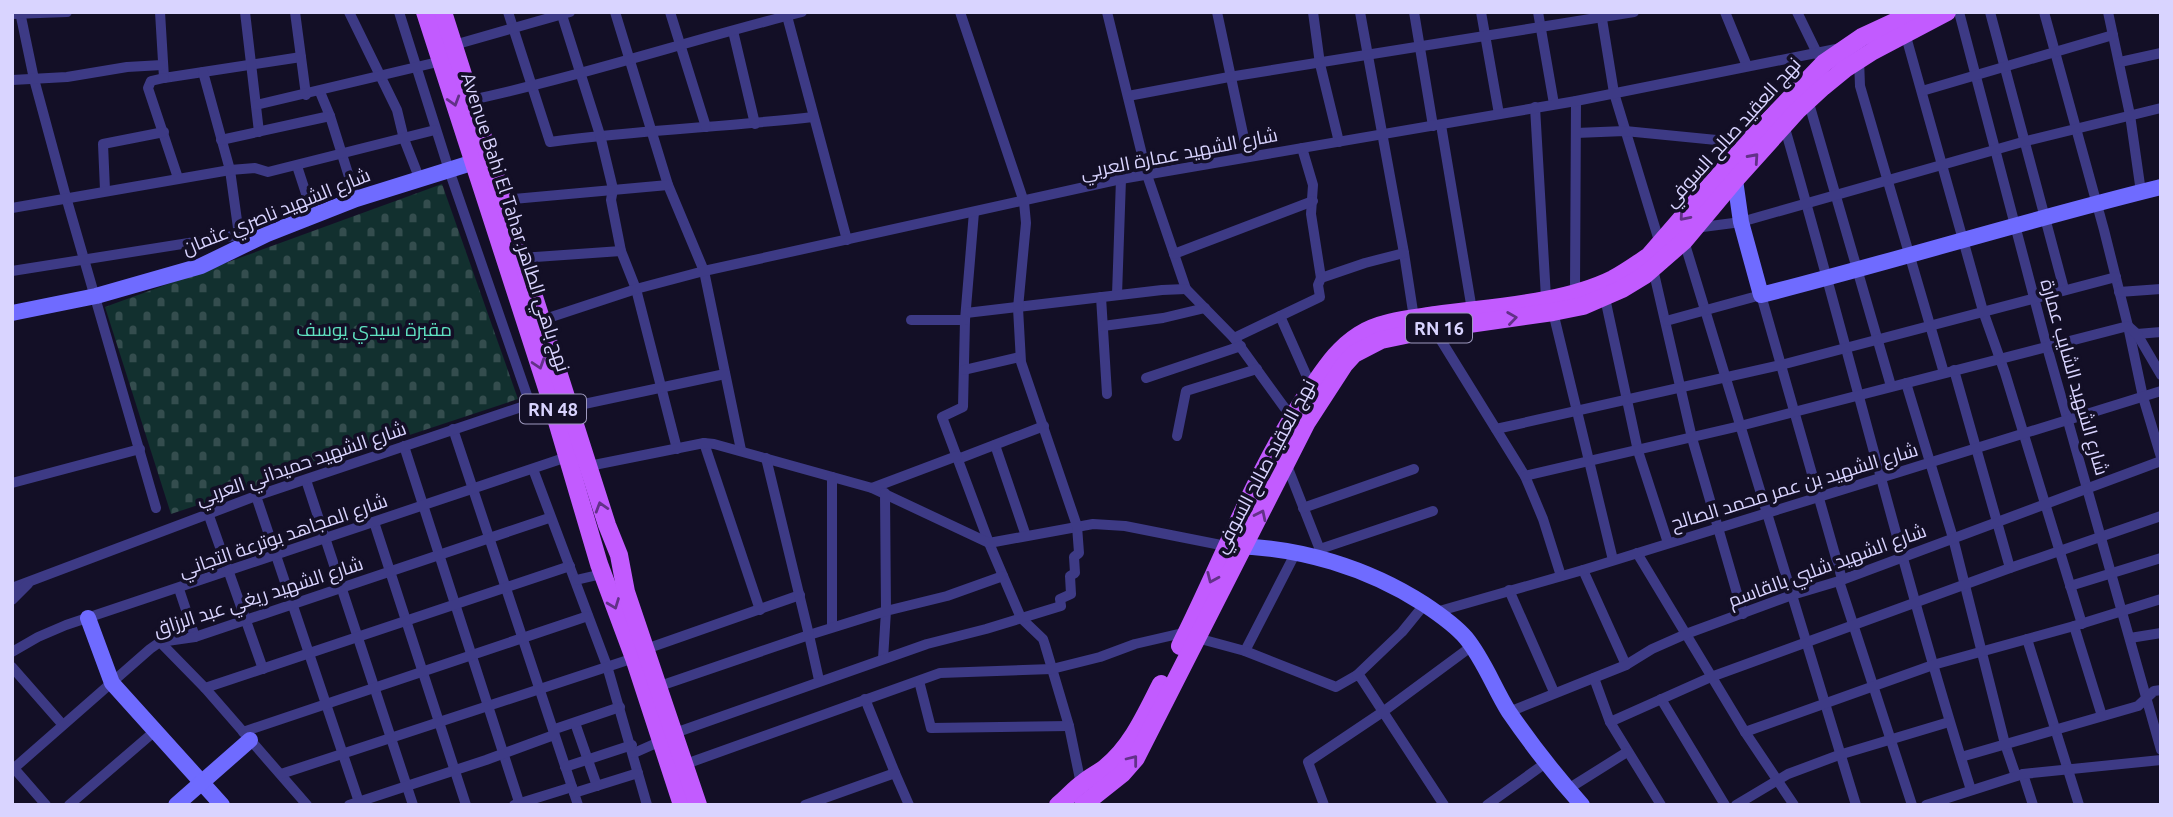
<svg xmlns="http://www.w3.org/2000/svg" width="2173" height="817" viewBox="0 0 2173 817" font-family="Ubuntu,Cairo,sans-serif">
<defs>
<pattern id="cemetery-stones" width="16" height="16" patternUnits="userSpaceOnUse" patternTransform="scale(1.75)"><rect width="16" height="16" fill="#12302f"/><path d="M2 7V4a2 2 0 0 1 4 0v3zM10 15v-3a2 2 0 0 1 4 0v3z" fill="#344d4e"/></pattern>
</defs>
<rect width="100%" height="100%" fill="#130f26"/>
<polygon fill="url(#cemetery-stones)" points="442,184 518,399 171,514 105,307"/>
<g fill="none" stroke-linecap="round" stroke-linejoin="round">
<g stroke="#3d3a85" stroke-width="10">
<polyline points="20,12 34,79 66,197 156,508"/>
<polyline points="160,12 164,78 301,57"/>
<polyline points="245,12 259,132"/>
<polyline points="295,12 306,95"/>
<polyline points="349,12 397,110 404,139 420,180"/>
<polyline points="399,12 449,170 530,404"/>
<path d="M508,12L550,142C638,130 726,127 813,117"/>
<polyline points="561,12 600,135 613,189 611,200 621,251 636,289 677,449"/>
<polyline points="615,12 668,185 704,271 741,450"/>
<polyline points="670,12 706,127"/>
<polyline points="1107,12 1147,175 1186,289 1234,338 1292,418"/>
<polyline points="1217,12 1248,157"/>
<polyline points="1313,12 1320,64 1339,142"/>
<polyline points="1360,12 1404,253 1414,318"/>
<polyline points="1414,12 1433,126"/>
<polyline points="1481,12 1499,114"/>
<polyline points="1538,12 1554,104"/>
<polyline points="1725,12 1747,66"/>
<polyline points="1797,12 1818,55"/>
<polyline points="1959,12 2047,347 2161,750"/>
<polyline points="1990,12 2064,289"/>
<polyline points="2044,12 2104,230 2128,326 2143,397 2161,457"/>
<polyline points="2108,12 2130,115 2141,192"/>
<polyline points="1601,13 1614,93 1660,244"/>
<polyline points="12,14 67,12"/>
<polyline points="787,16 847,240"/>
<polyline points="733,31 755,124"/>
<polyline points="1905,33 1983,311 2005,373 2082,624"/>
<polyline points="454,45 570,12"/>
<polyline points="1859,59 1860,86 1944,373"/>
<polyline points="2120,62 2161,53"/>
<polyline points="203,72 230,170 239,235"/>
<polyline points="164,78 151,81 148,88 178,178"/>
<polyline points="12,80 67,77 127,67 162,65"/>
<polyline points="1922,91 2113,35"/>
<polyline points="320,92 330,116 356,199"/>
<polyline points="1128,96 1229,77 1634,12"/>
<path d="M471,100C582,76 691,40 802,12"/>
<polyline points="1808,100 1891,386"/>
<polyline points="256,105 442,61"/>
<polyline points="1535,107 1546,298"/>
<polyline points="1441,125 1472,310"/>
<path d="M1784,125C1848,346 1902,571 1971,790"/>
<polyline points="1576,133 1625,131 1747,143"/>
<polyline points="221,140 330,116"/>
<polyline points="1302,148 1313,185 1311,214 1321,278"/>
<polyline points="297,166 313,215"/>
<polyline points="105,190 103,144 164,132"/>
<polyline points="502,200 668,185"/>
<polyline points="12,208 230,170 255,168 268,172 435,130"/>
<polyline points="974,212 965,320 963,407 942,417 989,543 1015,604 1021,618 1043,639 1045,645 1069,726 1081,784"/>
<polyline points="1695,228 1741,222 2026,141 2161,108"/>
<polyline points="1684,241 1856,805"/>
<polyline points="1174,254 1313,201"/>
<polyline points="521,258 621,251"/>
<polyline points="1653,269 1692,438 1743,614"/>
<polyline points="12,271 239,235 262,234"/>
<polyline points="1575,291 1576,101"/>
<polyline points="2119,292 2161,289"/>
<polyline points="1117,295 1121,179"/>
<polyline points="1101,297 1107,394"/>
<polyline points="1605,298 1638,451 1668,543"/>
<polyline points="1553,312 1613,560"/>
<polyline points="966,313 1162,290 1186,289"/>
<polyline points="1280,316 1312,388"/>
<polyline points="911,320 965,320"/>
<polyline points="539,321 636,289 704,271 1121,179 1576,101 1841,48"/>
<polyline points="1666,321 1761,295 1842,579"/>
<polyline points="1103,326 1163,318 1205,308"/>
<polyline points="1434,329 1525,476 1543,519 1561,576"/>
<polyline points="2137,334 2161,332"/>
<polyline points="1234,338 1320,297 1318,285 1321,278 1365,263 1404,253"/>
<polyline points="964,370 1020,357"/>
<polyline points="1954,370 2010,568"/>
<polyline points="1146,378 1241,346"/>
<polyline points="1906,383 1953,538 2005,744 2016,776"/>
<polyline points="570,407 725,374"/>
<polyline points="453,429 578,805"/>
<polyline points="1496,429 1781,365 2116,277"/>
<polyline points="1177,436 1186,391 1257,369"/>
<polyline points="704,443 760,610"/>
<polyline points="995,445 1026,536"/>
<polyline points="404,446 520,805"/>
<polyline points="958,459 1044,426"/>
<polyline points="1286,463 1322,555"/>
<polyline points="589,466 704,443 714,444 872,488 989,543 1093,524 1125,526 1226,546"/>
<polyline points="533,469 607,666 647,805"/>
<polyline points="1525,476 1740,426 2128,326 2137,334 2161,375"/>
<polyline points="832,477 832,627"/>
<polyline points="306,480 413,805"/>
<polyline points="12,483 140,449"/>
<polyline points="872,488 957,456"/>
<polyline points="256,496 360,805"/>
<polyline points="1303,508 1414,469"/>
<polyline points="208,513 263,669"/>
<polyline points="374,522 466,805"/>
<polyline points="1320,549 1433,511"/>
<polyline points="1637,553 1745,732 1794,805"/>
<polyline points="1583,570 1626,665"/>
<polyline points="576,580 602,574"/>
<polyline points="1839,581 1912,805"/>
<polyline points="2070,586 2161,558"/>
<polyline points="12,588 256,496 554,396"/>
<polyline points="179,589 195,637"/>
<polyline points="1509,590 1554,692"/>
<polyline points="12,600 28,584"/>
<polyline points="1436,612 1583,570 2161,391"/>
<polyline points="2074,626 2102,716"/>
<polyline points="1197,638 1245,651 1295,554"/>
<polyline points="2130,638 2161,633"/>
<polyline points="2027,639 2079,805"/>
<polyline points="160,642 205,688 307,805"/>
<polyline points="646,649 800,595"/>
<polyline points="1245,651 1336,687 1357,675 1361,678 1444,805"/>
<polyline points="12,652 38,637 66,625 567,457"/>
<polyline points="883,659 886,611 947,596 1003,576"/>
<polyline points="12,667 62,724"/>
<polyline points="1357,675 1402,632 1424,605"/>
<polyline points="1594,678 1610,722 1661,805"/>
<polyline points="819,680 809,635 886,611 885,493"/>
<polyline points="919,681 931,728 1069,726"/>
<polyline points="657,687 809,635 766,458"/>
<polyline points="205,688 570,566"/>
<polyline points="865,699 895,773"/>
<polyline points="1661,699 1725,805"/>
<polyline points="1509,712 1626,665 1652,649 1686,634 1792,595 1839,581 2161,461"/>
<polyline points="1610,722 1711,677 2010,568 2161,516"/>
<polyline points="575,723 597,786"/>
<polyline points="243,732 588,616"/>
<polyline points="1745,732 1933,665 2074,626 2161,599"/>
<polyline points="672,734 927,644 986,629 1061,606 1060,599 1071,594 1070,576 1075,573 1074,557 1079,553 1077,526 1021,362 1018,308 1026,223 1024,202 960,12"/>
<polyline points="634,753 661,741"/>
<polyline points="1961,757 2138,706 2154,691 2161,690"/>
<polyline points="683,765 940,673 1052,669 1100,657 1135,644 1187,632"/>
<polyline points="12,766 46,805"/>
<polyline points="565,767 632,745"/>
<polyline points="12,770 150,649 160,642 195,637 549,518"/>
<polyline points="281,774 634,658"/>
<polyline points="2023,774 2033,805"/>
<polyline points="1568,789 1627,752"/>
<polyline points="574,793 638,773"/>
<polyline points="69,805 155,731"/>
<polyline points="349,805 486,760 554,735 555,729 620,707"/>
<polyline points="514,805 572,787"/>
<polyline points="805,805 895,773 909,805"/>
<polyline points="1324,805 1308,762 1384,711 1472,646"/>
<polyline points="1487,805 1547,762"/>
<polyline points="1736,805 1788,774 1839,755 1949,722"/>
<polyline points="1926,805 2023,774 2161,760"/>
</g>
<g stroke="#6f6bff" stroke-width="16">
<path d="M1735,180L1741,222L1761,295C1895,261 2027,220 2161,187"/>
<polyline points="12,313 96,296 201,266 267,234 356,199 484,159"/>
<path d="M1232,546C1300,547 1368,568 1424,604C1439,614 1455,625 1466,638C1484,660 1494,688 1509,712C1531,744 1556,776 1582,805"/>
<polyline points="88,618 112,683 222,805"/>
<polyline points="176,805 250,740"/>
</g>
<g stroke="#c25bff" stroke-width="18">
<polyline points="425,12 550,398 599,564 634,658 682,805"/>
<polyline points="443,12 607,525 619,555 626,592 698,805"/>
<path d="M1180,646C1223,561 1256,469 1310,390C1325,369 1337,349 1359,335C1381,321 1411,319 1436,315C1492,307 1562,304 1613,279C1626,272 1637,264 1649,256L1747,143L1824,63L1862,37L1916,12"/>
<path d="M1058,805C1067,798 1074,789 1083,783C1090,777 1099,773 1106,767C1132,746 1146,713 1161,684"/>
<polyline points="1083,805 1122,774 1136,758 1307,422 1344,365 1354,354 1381,340 1434,329 1553,312 1583,306 1622,289 1645,275 1684,241 1735,180 1797,111 1823,87 1845,69 1873,51 1947,12"/>
</g>
</g>
<defs><path id="oneway-chevron" d="M-2-3.5L2.5 0L-2 3.5" fill="none" stroke-width="1.6" stroke-linecap="round" stroke-linejoin="round" transform="scale(1.75)"/></defs>
<g stroke="#623188">
<use href="#oneway-chevron" transform="translate(454 101) rotate(73)"/>
<use href="#oneway-chevron" transform="translate(1754 158) rotate(-48)"/>
<use href="#oneway-chevron" transform="translate(1684 216) rotate(131)"/>
<use href="#oneway-chevron" transform="translate(1512 318) rotate(-8)"/>
<use href="#oneway-chevron" transform="translate(539 364) rotate(72)"/>
<use href="#oneway-chevron" transform="translate(601 507) rotate(-107)"/>
<use href="#oneway-chevron" transform="translate(1261 515) rotate(-64)"/>
<use href="#oneway-chevron" transform="translate(1212 578) rotate(114)"/>
<use href="#oneway-chevron" transform="translate(614 604) rotate(69)"/>
<use href="#oneway-chevron" transform="translate(1133 760) rotate(-52)"/>
</g>
<g text-anchor="middle" dominant-baseline="central" stroke-width="7" stroke-linejoin="round" paint-order="stroke">
<g fill="#130f26" stroke="#9e99be" stroke-width="2">
<rect x="1406" y="313.5" width="66" height="29" rx="5"/>
<rect x="520" y="394.5" width="66" height="29" rx="5"/>
</g>
<g font-size="18" font-weight="bold" fill="#d9d4ff">
<text x="1439" y="328">RN 16</text>
<text x="553" y="409">RN 48</text>
</g>
<g font-size="19" fill="#d9d4ff" stroke="#130f26">
<text transform="translate(1732 132) rotate(-48)">نهج العقيد صالح السوفي</text>
<text transform="translate(1179 153) rotate(-11)">شارع الشهيد عمارة العربي</text>
<text transform="translate(276 211) rotate(-22)">شارع الشهيد ناصري عثمان</text>
<text transform="translate(516 222) rotate(72)">Avenue Bahi El Tahar,نهج باهي الطاهر</text>
<text transform="translate(2075 377) rotate(74)">شارع الشهيد الشايب عمارة</text>
<text transform="translate(301 463) rotate(-19)">شارع الشهيد حميداني العربي</text>
<text transform="translate(1264 466) rotate(-62)">نهج العقيد صالح السوفي</text>
<text transform="translate(1794 486) rotate(-17)">شارع الشهيد بن عمر محمد الصالح</text>
<text transform="translate(283 535) rotate(-19)">شارع المجاهد بوترعة التجاني</text>
<text transform="translate(1827 565) rotate(-20)">شارع الشهيد شلبي بالقاسم</text>
<text transform="translate(258 596) rotate(-18)">شارع الشهيد ريغي عبد الرزاق</text>
</g>
<g font-size="19" fill="#5fe0c0" stroke="#130f26">
<text x="374" y="329">مقبرة سيدي يوسف</text>
</g>
</g>
<rect width="2173" height="817" fill="none" stroke="#d9d4ff" stroke-width="28"/>
</svg>
